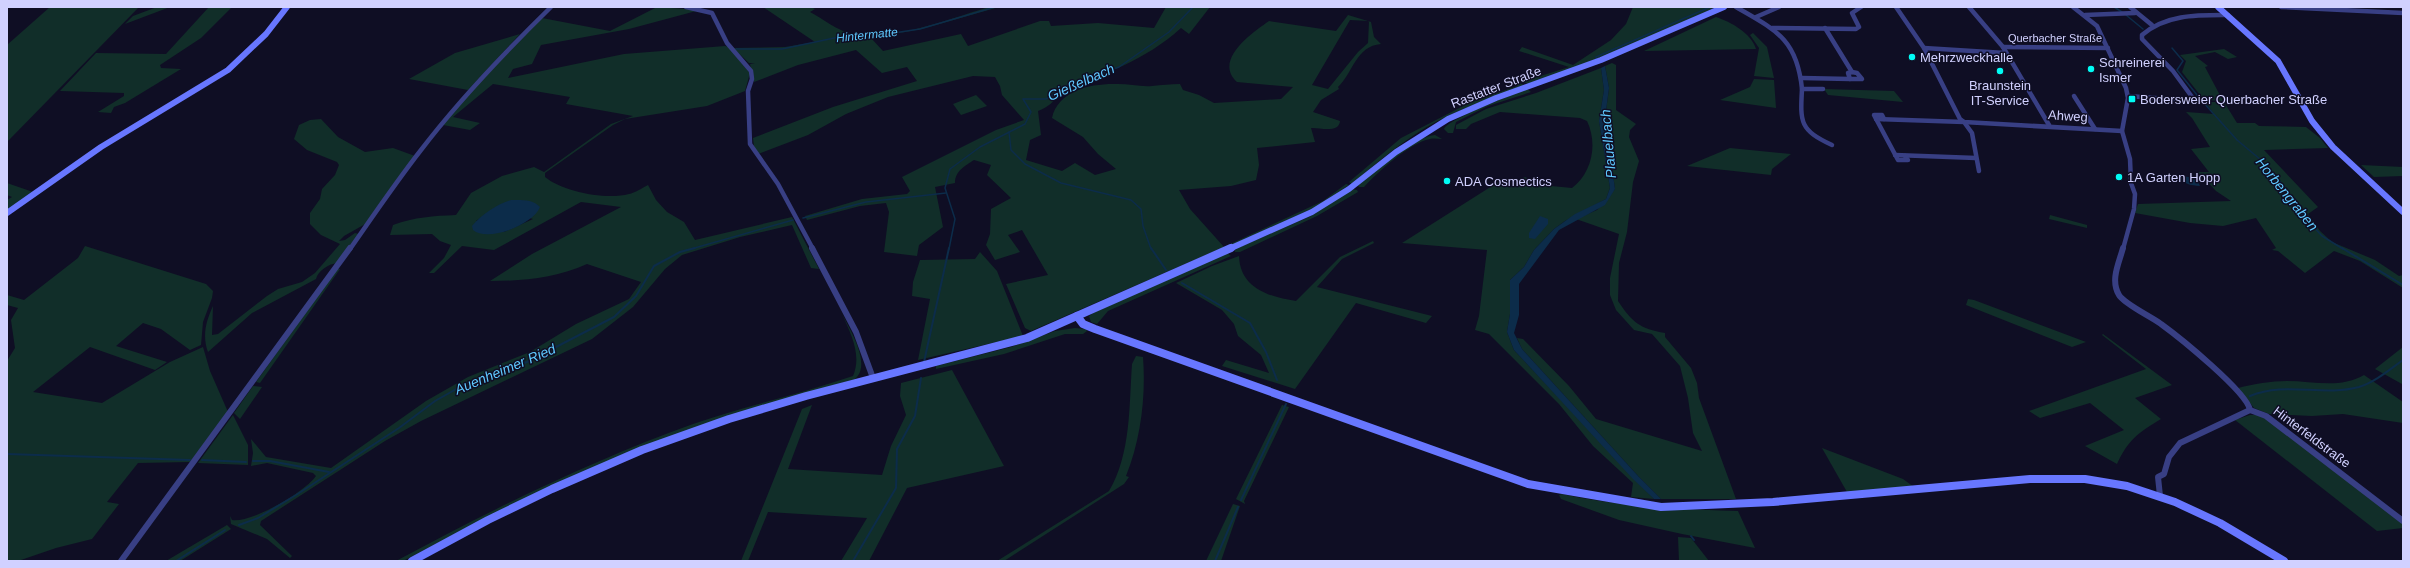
<svg xmlns="http://www.w3.org/2000/svg" width="2410" height="568" viewBox="0 0 2410 568" font-family="Helvetica,sans-serif">
<rect width="100%" height="100%" fill="#0f0e24"/>
<g fill="#112e29" fill-rule="evenodd">
<polygon points="50,7 139,7 7,142 7,45"/>
<polygon points="157,7 170,7 125,24 133,16"/>
<polygon points="209,7 232,7 201,38 160,65 161,68 181,69 125,103 114,107 111,113 98,112 124,96 124,93 60,91 96,53 166,54"/>
<path d="M657,7L700,10L629,29L541,45L532,64L513,69L508,78L624,54L725,46L729,47L750,73L745,91L707,106L625,119L613,125L545,173V177C563,192 606,200 629,194C635,193 642,188 648,185L656,200L667,212L684,222L695,240L792,217L819,269L811,268L792,225L740,237L682,255L665,269L633,307L592,339L421,421L385,441L261,521L260,525L292,556L290,558L267,539L231,524L230,516L232,520C252,523 305,492 316,476L313,473L267,463L251,466L253,453L251,439L266,457L331,468L426,401L468,377L530,352L576,324L629,299L641,282L587,264C556,278 523,281 490,281L532,254L621,207L581,202L494,250L462,246L434,273H429L444,258L451,245L440,241L432,234L390,235L393,225C415,217 433,216 456,215L471,193L502,176L534,167L544,172L611,124L633,116L566,104L570,97L493,84L453,117L480,123L470,130L443,125L474,88L542,18L610,31ZM496,207L533,219L504,232L476,221Z"/>
<path d="M763,7H811L815,9L810,12C823,19 837,30 851,34C885,44 955,17 989,7H999L922,29L871,38L883,51L961,34L968,46L1040,21H1049L1051,26L1098,23L1154,28L1166,7H1210L1189,34L1181,28C1145,61 1103,74 1059,92C1055,102 1048,107 1038,111L1041,135L1030,140L1026,160L1062,171L1075,163L1095,175L1116,169L1098,154L1083,137L1052,118C1058,90 1092,83 1118,84C1129,84 1141,87 1152,86C1162,85 1170,84 1180,84L1183,90L1199,95L1214,103L1281,99L1293,87L1237,82C1213,60 1252,33 1269,21L1336,31L1348,15L1371,22L1374,37L1381,44C1356,46 1353,73 1338,87L1339,89L1321,100L1313,112L1340,121C1339,134 1318,127 1311,128L1315,142L1257,148L1259,165L1256,180L1231,186L1179,190L1190,209L1224,247L1031,331L1025,328L1006,284L1048,275L1022,230L1008,235L1020,252L995,260L986,245L990,234L991,209L1011,198L987,175L991,165L974,160C965,166 955,171 955,183L935,187L943,227L919,245L917,256L884,252L889,212L886,203L860,206L807,220L805,216L862,199L907,194L910,191L902,177L996,130L1024,120L1002,95L1000,86L995,77L973,76L888,97L846,114L808,135L758,154L754,146L753,138L833,107L917,81L907,67L882,73L856,50L798,65L754,82L750,64L755,63H749L733,48L785,47L815,42ZM1350,20L1369,21L1368,43L1358,52L1328,89L1312,85Z"/>
<polygon points="1633,7 1716,7 1624,49 1529,84 1522,82 1569,67 1519,51 1522,47 1573,65 1611,40 1626,24"/>
<path d="M1716,17C1731,22 1751,33 1756,49L1644,51Z"/>
<polygon points="1753,33 1767,47 1774,78 1754,76 1759,48 1750,35"/>
<polygon points="520,34 468,90 409,79 455,53"/>
<polygon points="2224,49 2237,57 2228,59 2215,52 2195,56 2208,66 2205,67 2223,101 2204,100 2182,72 2186,61 2180,55"/>
<path d="M1612,63L1616,65V110L1636,124L1630,130L1629,137L1639,161L1633,182L1627,232L1619,263L1618,301C1632,322 1640,329 1665,333V337L1691,368L1697,383L1699,398L1736,499H1661L1639,477L1522,349L1517,338L1523,339L1569,386L1596,419L1702,451L1693,433L1688,398L1680,366L1652,334L1634,330L1616,310L1610,295V278L1619,234L1576,219L1597,210L1615,189L1605,118L1609,88L1605,66Z"/>
<path d="M1601,68L1604,90L1599,121L1610,188L1606,199L1565,221L1554,229L1534,250L1524,267L1510,280V314L1507,332L1514,350L1654,499L1631,497L1633,483L1593,446L1559,404L1489,334L1475,330L1479,316L1487,250L1402,243L1503,179L1512,183L1525,177L1541,185L1572,188C1592,173 1598,144 1587,121L1580,118L1500,112L1471,124L1466,129H1456V125L1486,109L1536,93Z"/>
<polygon points="1754,79 1774,80 1776,108 1720,100 1750,87"/>
<path d="M1517,82L1524,85C1491,98 1456,110 1425,128C1399,144 1375,164 1352,184L1349,182L1401,138L1469,103L1517,86Z"/>
<path d="M1527,89L1531,92L1488,106L1456,122L1453,133H1448L1444,129C1448,119 1514,94 1527,89Z"/>
<polygon points="1824,89 1894,91 1903,102 1828,95"/>
<polygon points="976,95 987,106 961,115 953,104"/>
<polygon points="2205,102 2224,102 2237,123 2255,123 2259,126 2306,127 2320,138 2328,148 2264,150 2318,207 2308,214 2320,231 2332,242 2375,260 2399,276 2403,275 2403,288 2360,261 2334,251 2305,273 2278,251 2272,250 2276,248 2256,218 2223,226 2190,223 2135,213 2138,204 2231,201 2216,191 2198,172 2209,172 2191,149 2210,147 2192,118 2186,112 2214,114"/>
<path d="M321,119L338,137L365,152L393,148L415,156L367,223L344,236L339,241L345,240L355,233L359,234L337,263C328,264 318,271 316,279L252,313L208,352C202,336 206,321 213,306L212,335L218,334L267,296L278,289L302,282L315,273L340,244L321,235L310,224V213L320,199L322,189L335,175L339,165L337,162L307,150L294,139L299,125L310,120Z"/>
<path d="M1435,135L1442,139C1438,139 1434,138 1430,139C1409,143 1378,172 1364,187H1359L1358,185C1376,171 1412,137 1435,135Z"/>
<polygon points="1730,148 1791,154 1772,169 1771,175 1687,166"/>
<polygon points="2361,165 2403,167 2403,176 2374,177"/>
<polygon points="7,183 33,192 7,211 7,200 12,197 7,195"/>
<polygon points="1346,184 1349,185 1316,207 1230,246 1226,246 1323,201"/>
<polygon points="1353,189 1357,190 1358,192 1317,216 1240,252 1235,252 1235,249 1309,217"/>
<polygon points="2050,215 2087,225 2087,228 2049,219"/>
<path d="M1373,241L1374,243L1342,259L1317,287L1432,316L1426,323L1356,303L1295,389L1222,366L1226,360L1269,373L1261,355L1238,336L1234,324L1222,310L1176,283L1212,266L1239,256C1240,288 1269,297 1296,301L1340,257Z"/>
<polygon points="85,246 206,284 213,291 212,298 203,322 201,345 190,350 161,329 143,323 116,346 167,362 155,370 90,347 33,392 102,403 170,362 203,347 210,371 228,412 190,462 138,463 107,502 119,504 92,539 56,548 18,561 7,561 7,361 15,348 11,320 18,308 7,305 7,295 24,300 78,258"/>
<polygon points="980,252 997,271 1023,336 918,360 930,299 912,296 913,282 920,260 975,259"/>
<polygon points="1227,253 1231,256 1108,311 1097,324 1091,322 1089,316 1093,313"/>
<polygon points="337,269 340,269 260,383 256,382"/>
<polygon points="1968,299 1974,300 2086,342 2072,347 1966,305"/>
<path d="M842,314C850,330 872,364 855,379L703,425L470,526L403,561H396C493,509 590,461 693,424C746,406 800,394 853,376C862,355 851,334 842,314Z"/>
<polygon points="1075,328 1086,329 1087,331 1083,334 1065,334 1004,354 936,369 936,366 1011,347 1055,331"/>
<path d="M2103,334L2172,385L2135,398L2161,419C2138,433 2128,440 2117,464L2085,446L2124,430L2090,403L2040,418L2029,411L2146,369L2102,335Z"/>
<polygon points="2403,347 2403,383 2402,384 2375,369"/>
<path d="M1136,356L1143,357C1146,396 1141,439 1126,476L1129,477L1124,484L1004,561H997L1109,491C1131,454 1129,406 1132,364Z"/>
<polygon points="952,370 1004,466 907,488 869,561 841,561 867,518 768,512 748,561 741,561 802,409 812,405 788,469 882,475 891,446 906,415 900,396 901,383"/>
<path d="M2364,375L2403,402V423L2343,414L2312,416L2269,414L2254,408L2238,388C2254,384 2271,381 2287,381C2313,381 2340,389 2364,375Z"/>
<polygon points="253,386 262,387 240,419 234,413"/>
<polygon points="1282,405 1289,407 1244,501 1245,504 1236,499"/>
<polygon points="233,415 248,445 248,465 198,463"/>
<polygon points="2250,415 2258,415 2268,419 2403,523 2403,528 2377,531 2235,420"/>
<polygon points="1822,448 1903,479 1914,487 1847,492"/>
<path d="M1562,494C1620,507 1679,509 1738,511L1755,548L1682,534L1619,520L1561,499L1559,495Z"/>
<polygon points="1233,504 1240,506 1221,561 1206,561"/>
<polygon points="227,525 231,529 180,561 166,561"/>
<polygon points="1678,537 1691,538 1709,561 1679,561"/>
</g>
<g fill="#0c2c4a">
<polygon points="1605,66 1609,88 1605,118 1615,189 1605,205 1559,230 1519,284 1519,315 1514,333 1522,349 1639,477 1661,499 1654,499 1633,479 1514,350 1507,332 1510,314 1510,280 1524,267 1534,250 1554,229 1575,214 1606,199 1610,188 1599,121 1604,90 1601,68"/>
<path d="M2181,176L2196,178L2200,186C2190,185 2188,185 2179,179Z"/>
<path d="M511,200C521,200 533,199 540,207C534,224 488,243 473,230L472,226C481,215 497,204 511,200Z"/>
<polygon points="1540,216 1548,219 1548,224 1535,239 1529,238 1529,233"/>
</g>
<g fill="none" stroke-linecap="round" stroke-linejoin="round">
<g stroke="#0c2c4a" stroke-width="1.5">
<polyline points="2114,7 2122,12"/>
<polyline points="2126,15 2143,29"/>
<polyline points="2172,48 2183,61 2177,70 2201,100"/>
<polyline points="736,49 782,49 839,37 887,34 920,29 995,7"/>
<polyline points="1596,59 1596,57 1710,7"/>
<polyline points="2203,102 2237,140 2261,160 2282,184 2294,206 2322,236 2343,249"/>
<polyline points="1009,132 1011,150 1025,164 1061,183 1131,200 1141,209 1143,226 1151,249"/>
<polyline points="803,218 866,202 946,193"/>
<polyline points="691,249 793,220"/>
<polyline points="949,249 955,219 945,188 950,169 980,147 1025,124 1031,112 1023,99 1046,99 1068,85 1119,67 1169,32 1193,7"/>
</g>
<g stroke="#0c2c4a" stroke-width="2">
<polyline points="1151,248 1166,270"/>
<polyline points="2342,248 2403,285"/>
<polyline points="1182,283 1250,323 1266,352 1277,380"/>
<polyline points="924,362 949,248"/>
<path d="M2250,396C2286,381 2322,397 2359,387C2375,382 2389,370 2403,360"/>
<polyline points="7,454 190,460"/>
<polyline points="202,460 246,462"/>
<polyline points="253,461 270,461 329,472"/>
<polyline points="1241,500 1286,404"/>
<polyline points="239,525 258,518 296,495 399,428 435,401 467,383 527,362 614,317 636,296 654,266 680,252 695,248"/>
<polyline points="1691,536 1694,540"/>
<polyline points="176,561 225,530"/>
<polyline points="853,561 896,488 897,449 915,416 921,378"/>
<polyline points="1215,561 1238,507"/>
</g>
<g stroke="#383f84" stroke-width="4.5">
<polyline points="686,7 712,13 727,43 751,71 752,79 748,91 750,144 778,184 813,249"/>
<path d="M1736,7C1776,30 1797,39 1802,89H1823"/>
<polyline points="1896,7 1924,48 1960,119 1964,122 2122,131"/>
<polyline points="1969,7 2003,47 2049,125"/>
<polyline points="2073,7 2097,26 2126,88 2128,98 2122,131 2130,159 2131,183 2135,194 2134,209 2123,249"/>
<polyline points="2130,7 2152,25"/>
<polyline points="2281,7 2403,13"/>
<polyline points="2085,15 2135,13"/>
<polyline points="1756,17 1779,7"/>
<polyline points="1772,28 1856,29 1859,27 1852,13 1861,7"/>
<polyline points="1825,28 1852,72"/>
<polyline points="2003,47 2108,48"/>
<polyline points="1924,48 2005,53"/>
<polygon points="1852,72 1857,73 1862,79 1850,79 1848,73"/>
<polyline points="1802,78 1850,79"/>
<path d="M1802,89C1800,123 1800,130 1832,145"/>
<polyline points="2074,96 2095,129"/>
<path d="M2128,96L2195,101L2173,71L2142,39V35C2166,14 2198,15 2228,15"/>
<polyline points="1876,119 1964,122 1972,133 1979,171"/>
<polyline points="1884,119 1882,115 1874,115 1898,160 1908,160 1905,156"/>
<polyline points="1895,155 1976,158"/>
<path d="M350,249C373,216 396,182 421,150C460,99 505,52 551,7"/>
</g>
<g stroke="#383f84" stroke-width="6">
<polyline points="812,248 856,332 873,378"/>
<path d="M2123,248C2119,263 2110,280 2119,295C2124,304 2152,317 2161,324C2179,337 2247,392 2250,410"/>
<polyline points="2250,410 2266,416 2403,521"/>
<polyline points="2160,496 2158,477 2164,474 2169,457 2180,443 2250,410"/>
<polyline points="121,561 350,248"/>
</g>
<g stroke="#6877ff" stroke-width="6">
<polyline points="2218,7 2278,61 2312,121 2333,147 2403,212"/>
<polyline points="7,213 101,147 228,70 266,34 287,7"/>
<polyline points="1229,249 1312,212 1349,189 1396,152 1448,119 1496,98 1601,60 1724,7"/>
</g>
<g stroke="#6877ff" stroke-width="8">
<polyline points="1077,316 1083,324 1095,329 1528,484 1661,507 1773,502 2030,479 2085,479 2127,486 2175,502 2220,523 2284,561"/>
<polyline points="412,561 488,520 552,489 642,450 729,419 806,396 1027,338 1231,248"/>
</g>
</g>
<g fill="#00fcf5" stroke="#0f0e24" stroke-width="1.5">
<circle cx="1912" cy="57" r="4"/>
<circle cx="2091" cy="69" r="4"/>
<circle cx="2000" cy="71" r="4"/>
<rect x="2128" y="95" width="8" height="8" rx="2"/>
<circle cx="2119" cy="177" r="4"/>
<circle cx="1447" cy="181" r="4"/>
</g>
<g text-anchor="middle" dominant-baseline="central" stroke-width="3" stroke-linejoin="round" paint-order="stroke">
<g font-size="11" fill="#d1d1ff" stroke="#0f0e24">
<text x="2055" y="38">Querbacher Straße</text>
</g>
<g font-size="12" font-style="italic" fill="#5fc9ff" stroke="#0f0e24">
<text transform="translate(867 35) rotate(-6)">Hintermatte</text>
</g>
<g font-size="13" fill="#d1d1ff" stroke="#0f0e24" text-anchor="start">
<text x="1920" y="57">Mehrzweckhalle</text>
<text x="2099" y="62">Schreinerei<tspan x="2099" dy="15">Ismer</tspan></text>
<text x="2000" y="85" text-anchor="middle">Braunstein<tspan x="2000" dy="15">IT-Service</tspan></text>
<text x="2140" y="99">Bodersweier Querbacher Straße</text>
<text x="2127" y="177">1A Garten Hopp</text>
<text x="1455" y="181">ADA Cosmectics</text>
</g>
<g font-size="13" fill="#d1d1ff" stroke="#0f0e24">
<text transform="translate(1496 87) rotate(-21)">Rastatter Straße</text>
<text transform="translate(2068 116) rotate(4)">Ahweg</text>
<text transform="translate(2312 437) rotate(37)">Hinterfeldstraße</text>
</g>
<g font-size="14" font-style="italic" fill="#5fc9ff" stroke="#0f0e24">
<text transform="translate(1081 82) rotate(-24)">Gießelbach</text>
<text transform="translate(1608 144) rotate(-95)">Plauelbach</text>
<text transform="translate(2287 194) rotate(51)">Horbengraben</text>
<text transform="translate(505 369) rotate(-23)">Auenheimer Ried</text>
</g>
</g>
<rect width="2410" height="568" fill="none" stroke="#d1d1ff" stroke-width="16"/>
</svg>
